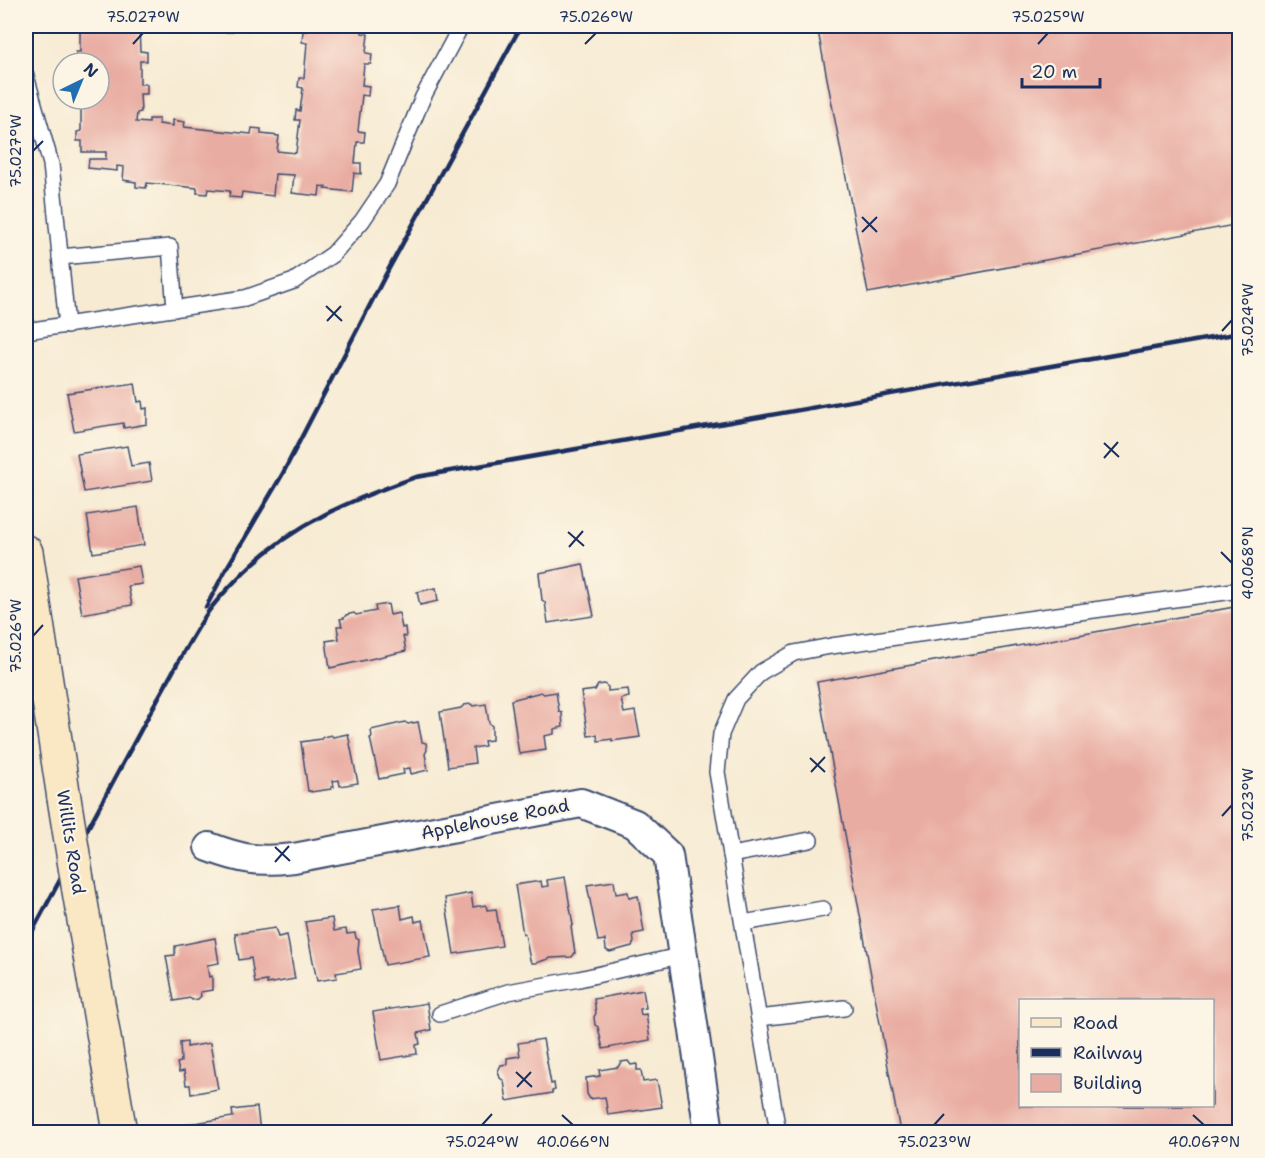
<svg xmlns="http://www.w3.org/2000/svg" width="1265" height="1158" viewBox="0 0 1265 1158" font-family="'Shantell Sans',sans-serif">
<rect width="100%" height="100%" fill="#fcf5e5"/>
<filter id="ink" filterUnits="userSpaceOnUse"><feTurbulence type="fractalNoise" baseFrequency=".0167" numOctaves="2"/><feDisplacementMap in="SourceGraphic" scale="12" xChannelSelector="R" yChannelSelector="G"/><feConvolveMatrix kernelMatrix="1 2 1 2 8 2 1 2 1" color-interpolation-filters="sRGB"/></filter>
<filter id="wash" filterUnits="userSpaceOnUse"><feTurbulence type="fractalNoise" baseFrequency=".008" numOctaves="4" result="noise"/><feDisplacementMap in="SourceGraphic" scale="24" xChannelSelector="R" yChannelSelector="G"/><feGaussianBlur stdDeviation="1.35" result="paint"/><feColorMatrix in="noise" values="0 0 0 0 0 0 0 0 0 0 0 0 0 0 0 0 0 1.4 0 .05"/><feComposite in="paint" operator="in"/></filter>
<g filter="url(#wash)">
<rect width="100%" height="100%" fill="#f7ebd3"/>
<g id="blocks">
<g fill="#e9aca2" fill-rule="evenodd">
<polygon points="80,26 139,26 140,51 147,52 147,61 140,61 140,84 147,84 147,94 140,94 141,112 137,113 136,122 149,123 149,119 159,119 159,124 173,126 173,120 185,122 184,127 251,134 252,128 261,129 261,134 279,136 277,151 296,153 300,120 295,120 296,110 300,111 303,88 298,87 299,78 304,78 307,43 302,42 303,31 308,31 309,26 363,26 362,33 368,34 366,53 372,54 371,64 364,64 362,85 369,86 368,96 362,95 358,131 365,132 364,142 357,142 355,163 361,163 361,174 354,173 352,192 325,189 326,187 320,186 319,196 292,193 294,175 275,174 273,196 242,192 241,198 229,197 230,191 208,189 207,194 197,193 197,188 147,183 146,188 136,187 136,182 123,180 124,167 117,166 117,171 88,168 89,159 106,159 106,152 82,152 82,141 77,141 77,132 81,131 81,99 99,99 99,63 77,61 76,52 80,52"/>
<polygon points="189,26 198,26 199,32 189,31"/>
<rect x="222" y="26" width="11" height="6"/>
<polygon points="817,26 1240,26 1240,224 868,293"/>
<polygon points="135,383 138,402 142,401 143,409 147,408 147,424 124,428 123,423 74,431 67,393"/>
<polygon points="127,446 131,466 149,463 152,481 84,492 77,454"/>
<polygon points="138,507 144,545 93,553 87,515"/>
<polygon points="583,564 594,616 548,623 545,602 542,600 539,573"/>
<polygon points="139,566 142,584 128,586 132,605 82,614 75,576"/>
<polygon points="436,588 438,601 420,605 417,592"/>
<polygon points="388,604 390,615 399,613 402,628 405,627 406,637 403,636 406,651 330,668 326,641 339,639 337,626 342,626 340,619 344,618 346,615 354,613 356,615 376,611 375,606"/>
<path d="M1240,606V1132H900L817,682ZM1020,1000H1212V1106H1020Z"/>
<polygon points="604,684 608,687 608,691 628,689 629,697 621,699 624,713 635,711 640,737 612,741 612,739 598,741 597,735 588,736 581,692 595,690 598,685"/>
<polygon points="541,692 544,694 556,692 559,711 562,713 563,727 554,729 554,734 544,736 546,750 519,754 511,700"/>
<polygon points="471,704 473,706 486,704 489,723 492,726 492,740 484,741 485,746 473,748 475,763 448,767 440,712 461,708 464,705"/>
<polygon points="405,722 408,724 418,722 422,742 426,743 427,750 425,754 428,770 411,774 410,768 403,769 404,774 379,779 370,738 372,737 371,730"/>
<polygon points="348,734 358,783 340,786 339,780 333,781 334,787 331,787 331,789 311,792 311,791 308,791 301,742 321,739 323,737 331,735 333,737"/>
<polygon points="565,877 573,925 571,926 575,953 572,957 551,958 536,963 532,963 530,960 525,934 523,934 515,885 541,881 542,887 548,886 547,880"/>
<polygon points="614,881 616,894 628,892 629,898 638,896 644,932 633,934 634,942 632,946 610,952 606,950 605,940 598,941 587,885"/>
<polygon points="471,893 473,907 486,905 487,910 496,909 502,946 454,954 445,898"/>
<polygon points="400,905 402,919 414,916 415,922 423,920 430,957 385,965 373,909"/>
<polygon points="332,918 334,931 346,929 347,934 355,933 356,938 359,940 358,951 361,969 336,973 337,978 317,981 305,922"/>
<polygon points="275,928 278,937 287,935 295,979 267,984 267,981 255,983 251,958 239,960 235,934"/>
<polygon points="215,938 219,963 207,965 209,977 212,976 212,990 200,992 201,996 198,999 192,1000 190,998 174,1001 166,956 175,955 175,946"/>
<polygon points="643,990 646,1008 640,1009 641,1015 646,1014 650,1040 603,1049 598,1027 595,1025 594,1017 596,1013 594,999"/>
<polygon points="427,1003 431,1030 418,1033 420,1044 416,1045 417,1054 381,1060 373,1012"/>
<polygon points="543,1039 551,1084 554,1083 555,1090 552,1091 552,1093 507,1101 504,1081 500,1078 498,1071 501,1065 507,1064 507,1058 520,1056 518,1043"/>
<polygon points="187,1042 187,1047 210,1043 218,1089 191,1094 190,1085 186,1085 184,1071 179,1072 177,1063 181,1062 180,1043"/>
<polygon points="628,1061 631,1065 637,1064 637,1070 641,1070 643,1082 657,1080 662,1107 608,1115 605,1097 590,1099 587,1094 586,1078 600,1076 599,1070 618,1067 621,1062"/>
<polygon points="257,1107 260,1132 190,1132 189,1124 233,1117 232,1110"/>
</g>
</g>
</g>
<g filter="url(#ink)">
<use href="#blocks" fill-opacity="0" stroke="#3c4b70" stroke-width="1.5"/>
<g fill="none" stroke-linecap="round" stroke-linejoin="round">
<g stroke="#3c4b70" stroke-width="18">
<g id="lane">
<polyline points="26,76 51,164 67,326"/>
<polyline points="60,257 170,247 175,309"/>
<polyline points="26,331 245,298 294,281 333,254 362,221 387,184 423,97 461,26"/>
<polyline points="731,855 810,840"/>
<polyline points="743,923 823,909"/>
<polyline points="440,1014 508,992 579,979 683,955"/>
<polyline points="759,1018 844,1008"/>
<polyline points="778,1132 717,772 721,734 736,699 761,672 794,653 831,646 1240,590"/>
</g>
</g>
<g stroke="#3c4b70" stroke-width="32">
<g id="street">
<polyline points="26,689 47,685"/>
<path d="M209,847C243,860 259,862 294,858L581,803L635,824L668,855L709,1132"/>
</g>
</g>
<g stroke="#3c4b70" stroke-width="36">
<g id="secondary">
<polyline points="26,552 64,798"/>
<polyline points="78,885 120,1132"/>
</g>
</g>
<use href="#lane" stroke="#fff" stroke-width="15"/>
<use href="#street" stroke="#fff" stroke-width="28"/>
<use href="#secondary" stroke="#fae7c3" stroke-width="33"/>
<g stroke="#1b2f5e" stroke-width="4.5">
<polyline points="206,607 225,571 282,475 386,274 521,26"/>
<path d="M153,707C171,676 188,642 208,612C219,597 232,584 245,571C296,522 351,500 416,477L1240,333"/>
<polyline points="26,943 157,700"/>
</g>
<g stroke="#3c4b70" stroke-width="36" stroke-linecap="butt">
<polyline id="secondary-bridge" points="64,798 78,885"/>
</g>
<use href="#secondary-bridge" stroke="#fae7c3" stroke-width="33"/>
</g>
</g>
<path fill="none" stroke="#1b2f5e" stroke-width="2" d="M133,44L143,33M585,44L596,33M1038,44L1048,33M33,151L43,141M862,217L877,232M862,232L877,217M326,306L342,321M327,321L341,306M1222,331L1232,320M1104,443L1119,457M1104,458L1118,442M568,532L584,546M569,547L583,531M1221,552L1232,563M33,636L43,625M810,758L825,772M811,772L825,757M1222,816L1232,805M275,847L290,861M275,862L289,846M516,1072L532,1087M517,1087L531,1072M562,1115L573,1125M1193,1115L1204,1125M482,1125L492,1114M934,1125L944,1114"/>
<g text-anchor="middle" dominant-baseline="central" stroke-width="4.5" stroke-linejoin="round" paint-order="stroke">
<g font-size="18" fill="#1b2f5e" stroke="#fcf5e5">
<text transform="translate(495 819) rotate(-11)">Applehouse Road</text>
<text transform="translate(71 842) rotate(81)">Willits Road</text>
</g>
</g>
<rect width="1265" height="1158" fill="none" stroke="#fcf5e5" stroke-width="66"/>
<rect x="1019" y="999" width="195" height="108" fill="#fcf5e5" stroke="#a2a6af" stroke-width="1.5"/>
<rect x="1031" y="1018" width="30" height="9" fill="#fae7c3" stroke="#a2a6af" stroke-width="1.5"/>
<text x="1073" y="1029" font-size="18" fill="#1b2f5e">Road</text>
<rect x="1031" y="1048" width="30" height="9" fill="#1b2f5e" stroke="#a2a6af" stroke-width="1.5"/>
<text x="1073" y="1059" font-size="18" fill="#1b2f5e">Railway</text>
<rect x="1031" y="1074" width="30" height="18" fill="#e9aca2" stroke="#a2a6af" stroke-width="1.5"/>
<text x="1073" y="1089" font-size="18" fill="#1b2f5e">Building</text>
<g transform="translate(81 81) rotate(43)"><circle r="28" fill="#fcf5e5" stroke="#a2a6af" stroke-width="1.5"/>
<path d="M0-4.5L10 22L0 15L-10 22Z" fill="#1f6fb2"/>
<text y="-9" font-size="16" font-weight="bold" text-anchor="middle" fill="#1b2f5e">N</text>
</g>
<path d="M1022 78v9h78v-9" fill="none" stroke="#1b2f5e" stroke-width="3"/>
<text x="1031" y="78" font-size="18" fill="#1b2f5e" stroke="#fcf5e5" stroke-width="4.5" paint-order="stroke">20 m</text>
<rect x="33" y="33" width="1199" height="1092" fill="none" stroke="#1b2f5e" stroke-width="2"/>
<g font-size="15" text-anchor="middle" fill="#1b2f5e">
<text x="143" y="22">75.027°W</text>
<text x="596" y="22">75.026°W</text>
<text x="1048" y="22">75.025°W</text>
<text transform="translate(16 151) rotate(-90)" y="5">75.027°W</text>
<text transform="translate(1248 320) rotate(-90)" y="5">75.024°W</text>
<text transform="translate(1248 563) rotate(-90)" y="5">40.068°N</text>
<text transform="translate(16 636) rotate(-90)" y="5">75.026°W</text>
<text transform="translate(1248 805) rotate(-90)" y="5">75.023°W</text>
<text x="482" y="1147">75.024°W</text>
<text x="573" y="1147">40.066°N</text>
<text x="934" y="1147">75.023°W</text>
<text x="1204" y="1147">40.067°N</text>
</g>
</svg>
